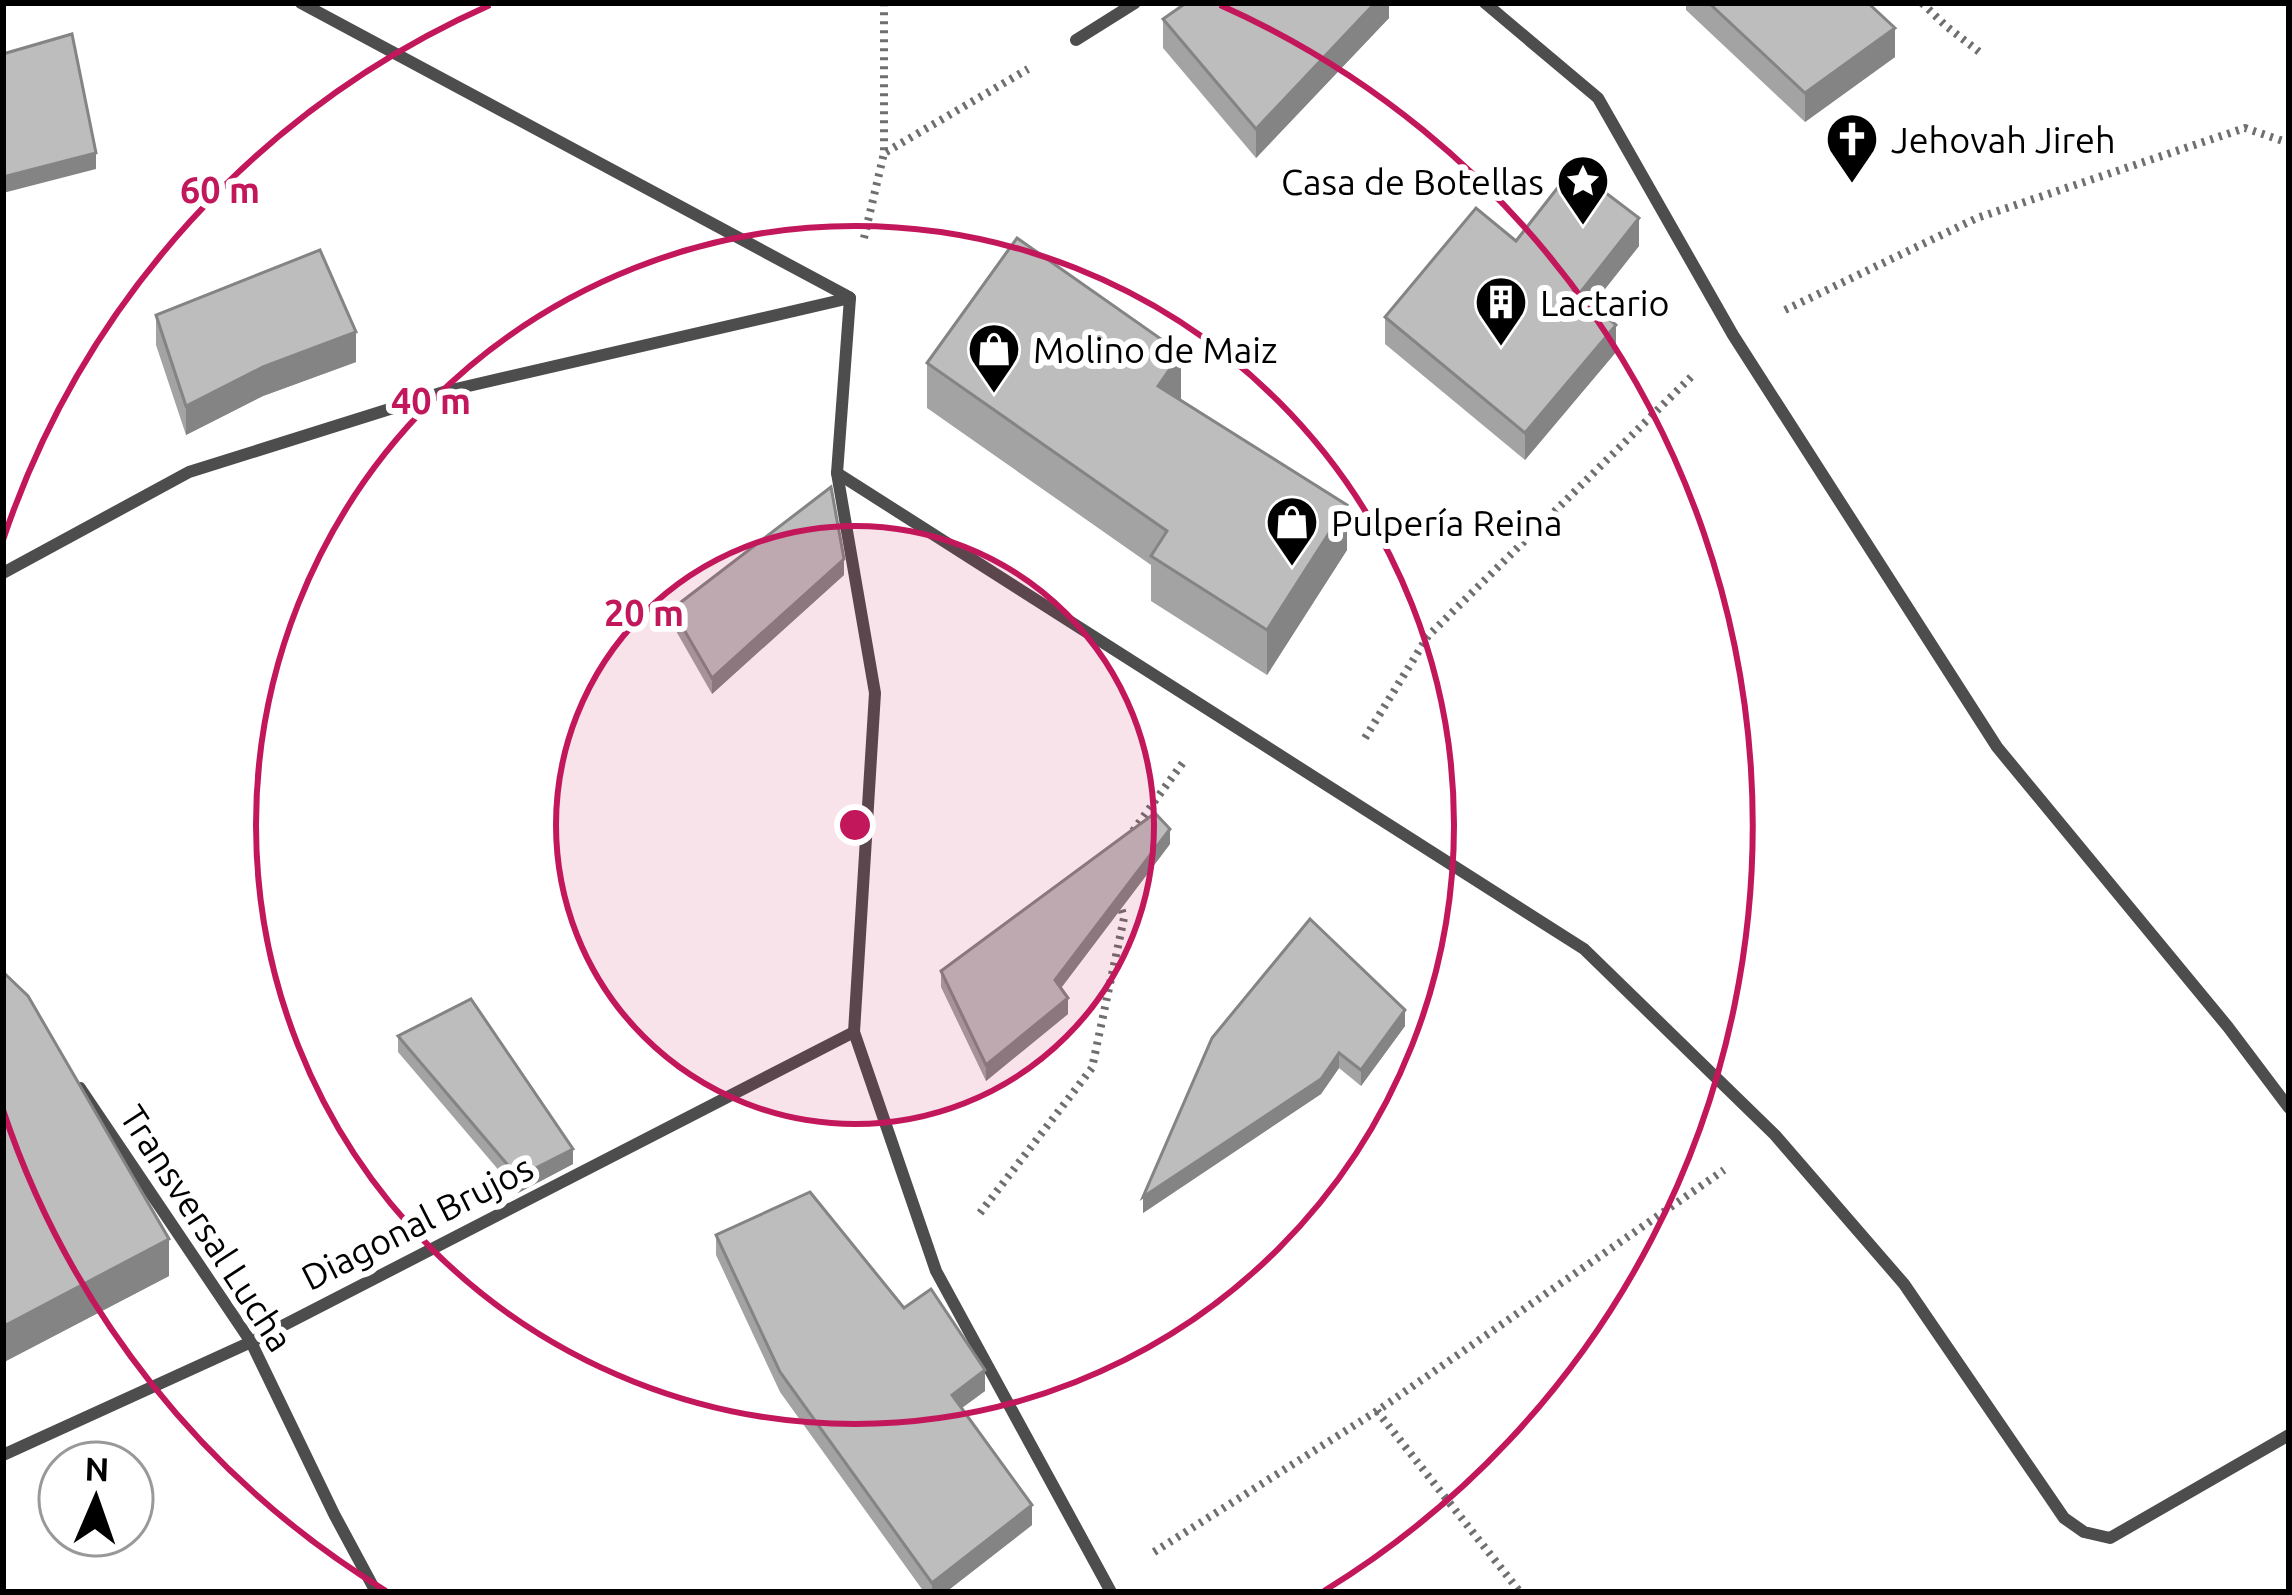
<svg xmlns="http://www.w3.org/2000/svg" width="2292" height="1595" viewBox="0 0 2292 1595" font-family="Ubuntu,sans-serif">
<rect width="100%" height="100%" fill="#fff"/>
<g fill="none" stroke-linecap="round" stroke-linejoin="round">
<g stroke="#6f6f6f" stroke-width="8" stroke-dasharray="3 6" stroke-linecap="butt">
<polyline points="1922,3 1946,26 1982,54"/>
<polyline points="886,152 1028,69"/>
<polyline points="864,238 884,153 884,3"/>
<polyline points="1785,310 1977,218 2245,128 2289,143"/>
<polyline points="1365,738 1428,636 1691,377"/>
<polyline points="1133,831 1184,761"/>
<polyline points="980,1213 1092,1068 1124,918 1120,904"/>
<polyline points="1377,1411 1520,1592"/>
<polyline points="1154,1552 1377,1411 1724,1170"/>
</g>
<g stroke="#4d4d4d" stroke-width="12">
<polyline points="301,3 849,297"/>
<polyline points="1485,3 1598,98 1733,335 1997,747 2228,1027 2289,1108"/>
<polyline points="1076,40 1135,3"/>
<polyline points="850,298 837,473 875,693 854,1032 936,1271 1111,1592"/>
<polyline points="837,473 1584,949 1775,1135 1904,1284 2064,1518 2084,1532 2110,1538 2289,1435"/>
<polyline points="3,573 189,472 447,391 850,298"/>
<polyline points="80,1088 251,1342 334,1514 376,1592"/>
<polyline points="3,1455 251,1342 854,1032"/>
</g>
</g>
<g fill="#a3a3a3">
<polygon points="1389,3 1389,18 1256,158 1163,48 1163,19"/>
<polygon points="1686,3 1868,3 1895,57 1805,122 1686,10"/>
<polygon points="1516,241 1639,246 1592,305 1616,352 1525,460 1385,344 1385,317"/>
<polygon points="156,315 356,362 263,396 186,435 156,345"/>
<polygon points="927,363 1181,399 1347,550 1267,675 1151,601 1151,565 927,408"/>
<polygon points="844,575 712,694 672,624 672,609"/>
<polygon points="1170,844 1061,988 1068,1014 986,1081 941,987 941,971"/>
<polygon points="3,972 169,1276 6,1361 3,1357"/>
<polygon points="1405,1026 1361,1086 1339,1068 1321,1094 1143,1213 1212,1038"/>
<polygon points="398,1036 573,1164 518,1193 398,1052"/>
<polygon points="716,1235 904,1308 985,1391 962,1408 1032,1525 946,1592 924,1592 780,1392 716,1255"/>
</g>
<g fill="#848484">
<polygon points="1375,3 1389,3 1389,18 1256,158 1256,129"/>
<polygon points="1895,28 1895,57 1805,122 1805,93"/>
<polygon points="96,153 96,169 3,193 3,177"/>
<polygon points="1639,218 1639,246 1579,322 1579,294"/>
<polygon points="1616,325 1616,352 1525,460 1525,433"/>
<polygon points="356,332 356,362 263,396 186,435 186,406 263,367"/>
<polygon points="1181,353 1181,399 1158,431 1158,386"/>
<polygon points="1347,505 1347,550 1267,675 1267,630"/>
<polygon points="844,559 844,575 712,694 712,678"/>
<polygon points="1170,829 1170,844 1055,996 1055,980"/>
<polygon points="1068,998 1068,1014 986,1081 986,1065"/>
<polygon points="1405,1010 1405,1026 1361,1086 1361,1070"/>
<polygon points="1339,1053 1339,1068 1321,1094 1143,1213 1143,1197"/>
<polygon points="573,1149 573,1164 518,1193 518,1177"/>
<polygon points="169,1239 169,1276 6,1361 6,1325"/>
<polygon points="985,1370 985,1391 952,1415 952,1395"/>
<polygon points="1032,1505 1032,1525 946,1592 932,1592 932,1583"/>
</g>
<g fill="#bdbdbd" stroke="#848484" stroke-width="3">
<polygon points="1186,3 1375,3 1256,129 1163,19"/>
<polygon points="1709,3 1868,3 1895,28 1805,93"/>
<polygon points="72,34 96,153 3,177 3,54"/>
<polygon points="1573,168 1639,218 1579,294 1616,325 1525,433 1385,317 1476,208 1516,241"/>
<polygon points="1017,238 1181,353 1158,386 1347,505 1267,630 1151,556 1167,531 927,363"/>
<polygon points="320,250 356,332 263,367 186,406 156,315"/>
<polygon points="831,487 844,559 712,678 672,609"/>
<polygon points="1155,813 1170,829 1055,980 1068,998 986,1065 941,971"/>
<polygon points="1310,919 1405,1010 1361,1070 1339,1053 1321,1079 1143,1197 1212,1038"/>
<polygon points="3,972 28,996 169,1239 6,1325 3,1320"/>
<polygon points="471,999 573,1149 518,1177 398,1036"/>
<polygon points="810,1192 904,1308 931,1289 985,1370 952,1395 1032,1505 932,1583 780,1372 716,1235"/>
</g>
<circle cx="855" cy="825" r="299" fill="#c2185b" fill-opacity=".12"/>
<g fill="none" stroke="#c2185b" stroke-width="6">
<circle cx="855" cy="825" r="299"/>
<circle cx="855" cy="825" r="599"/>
<path d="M386 1591A898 898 0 0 1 3 1110M3 540A898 898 0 0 1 490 5M1220 5A898 898 0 0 1 1324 1591"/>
</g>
<defs>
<g id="church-pin" transform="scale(2.7)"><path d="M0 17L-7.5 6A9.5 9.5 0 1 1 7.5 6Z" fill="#000" stroke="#fff"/><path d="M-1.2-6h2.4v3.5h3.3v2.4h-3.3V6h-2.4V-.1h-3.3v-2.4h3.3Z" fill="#fff"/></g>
<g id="sight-pin" transform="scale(2.7)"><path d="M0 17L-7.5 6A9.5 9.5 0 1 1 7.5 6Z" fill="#000" stroke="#fff"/><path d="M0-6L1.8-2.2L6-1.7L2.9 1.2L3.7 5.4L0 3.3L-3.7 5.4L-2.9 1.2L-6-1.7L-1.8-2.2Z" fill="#fff"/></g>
<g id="building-pin" transform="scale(2.7)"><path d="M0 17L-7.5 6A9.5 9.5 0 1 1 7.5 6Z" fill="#000" stroke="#fff"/><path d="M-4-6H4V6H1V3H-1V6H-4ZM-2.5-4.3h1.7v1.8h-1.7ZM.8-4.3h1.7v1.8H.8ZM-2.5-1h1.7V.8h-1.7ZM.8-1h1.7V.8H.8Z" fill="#fff"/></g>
<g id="shop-pin" transform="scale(2.7)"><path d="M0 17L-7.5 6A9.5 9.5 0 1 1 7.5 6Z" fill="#000" stroke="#fff"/><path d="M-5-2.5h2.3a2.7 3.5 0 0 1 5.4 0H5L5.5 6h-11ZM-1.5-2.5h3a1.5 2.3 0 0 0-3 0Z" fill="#fff"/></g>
</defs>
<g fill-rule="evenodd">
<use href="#church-pin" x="1852" y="139"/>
<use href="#sight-pin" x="1583" y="181"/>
<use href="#building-pin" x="1501" y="302"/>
<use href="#shop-pin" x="994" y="349"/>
<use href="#shop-pin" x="1292" y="522"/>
</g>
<g text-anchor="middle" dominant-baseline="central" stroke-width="12" stroke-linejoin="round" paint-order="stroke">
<g font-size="36" fill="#000" stroke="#fff" text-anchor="start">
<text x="1891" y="139">Jehovah Jireh</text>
<text x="1544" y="181" text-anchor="end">Casa de Botellas</text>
<text x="1540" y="302">Lactario</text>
<text x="1033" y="349">Molino de Maiz</text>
<text x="1331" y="522">Pulpería Reina</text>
</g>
<g font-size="36" fill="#000" stroke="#fff">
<text transform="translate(417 1222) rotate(-27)">Diagonal Brujos</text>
<text transform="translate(207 1228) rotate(57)">Transversal Lucha</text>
</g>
</g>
<circle cx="855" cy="825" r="18" fill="#c2185b" stroke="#fff" stroke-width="6"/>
<g font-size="36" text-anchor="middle" font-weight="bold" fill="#c2185b" stroke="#fff" stroke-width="12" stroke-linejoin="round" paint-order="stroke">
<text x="220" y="203">60 m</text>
<text x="431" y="414">40 m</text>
<text x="644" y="626">20 m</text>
</g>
<rect width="2292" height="1595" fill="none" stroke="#000000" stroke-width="12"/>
<g transform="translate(96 1499) rotate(2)"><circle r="57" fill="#ffffff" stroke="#999999" stroke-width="3"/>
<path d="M0-9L21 45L0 30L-21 45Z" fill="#000000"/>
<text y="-18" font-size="33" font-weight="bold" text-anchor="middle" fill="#000000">N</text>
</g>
</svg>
